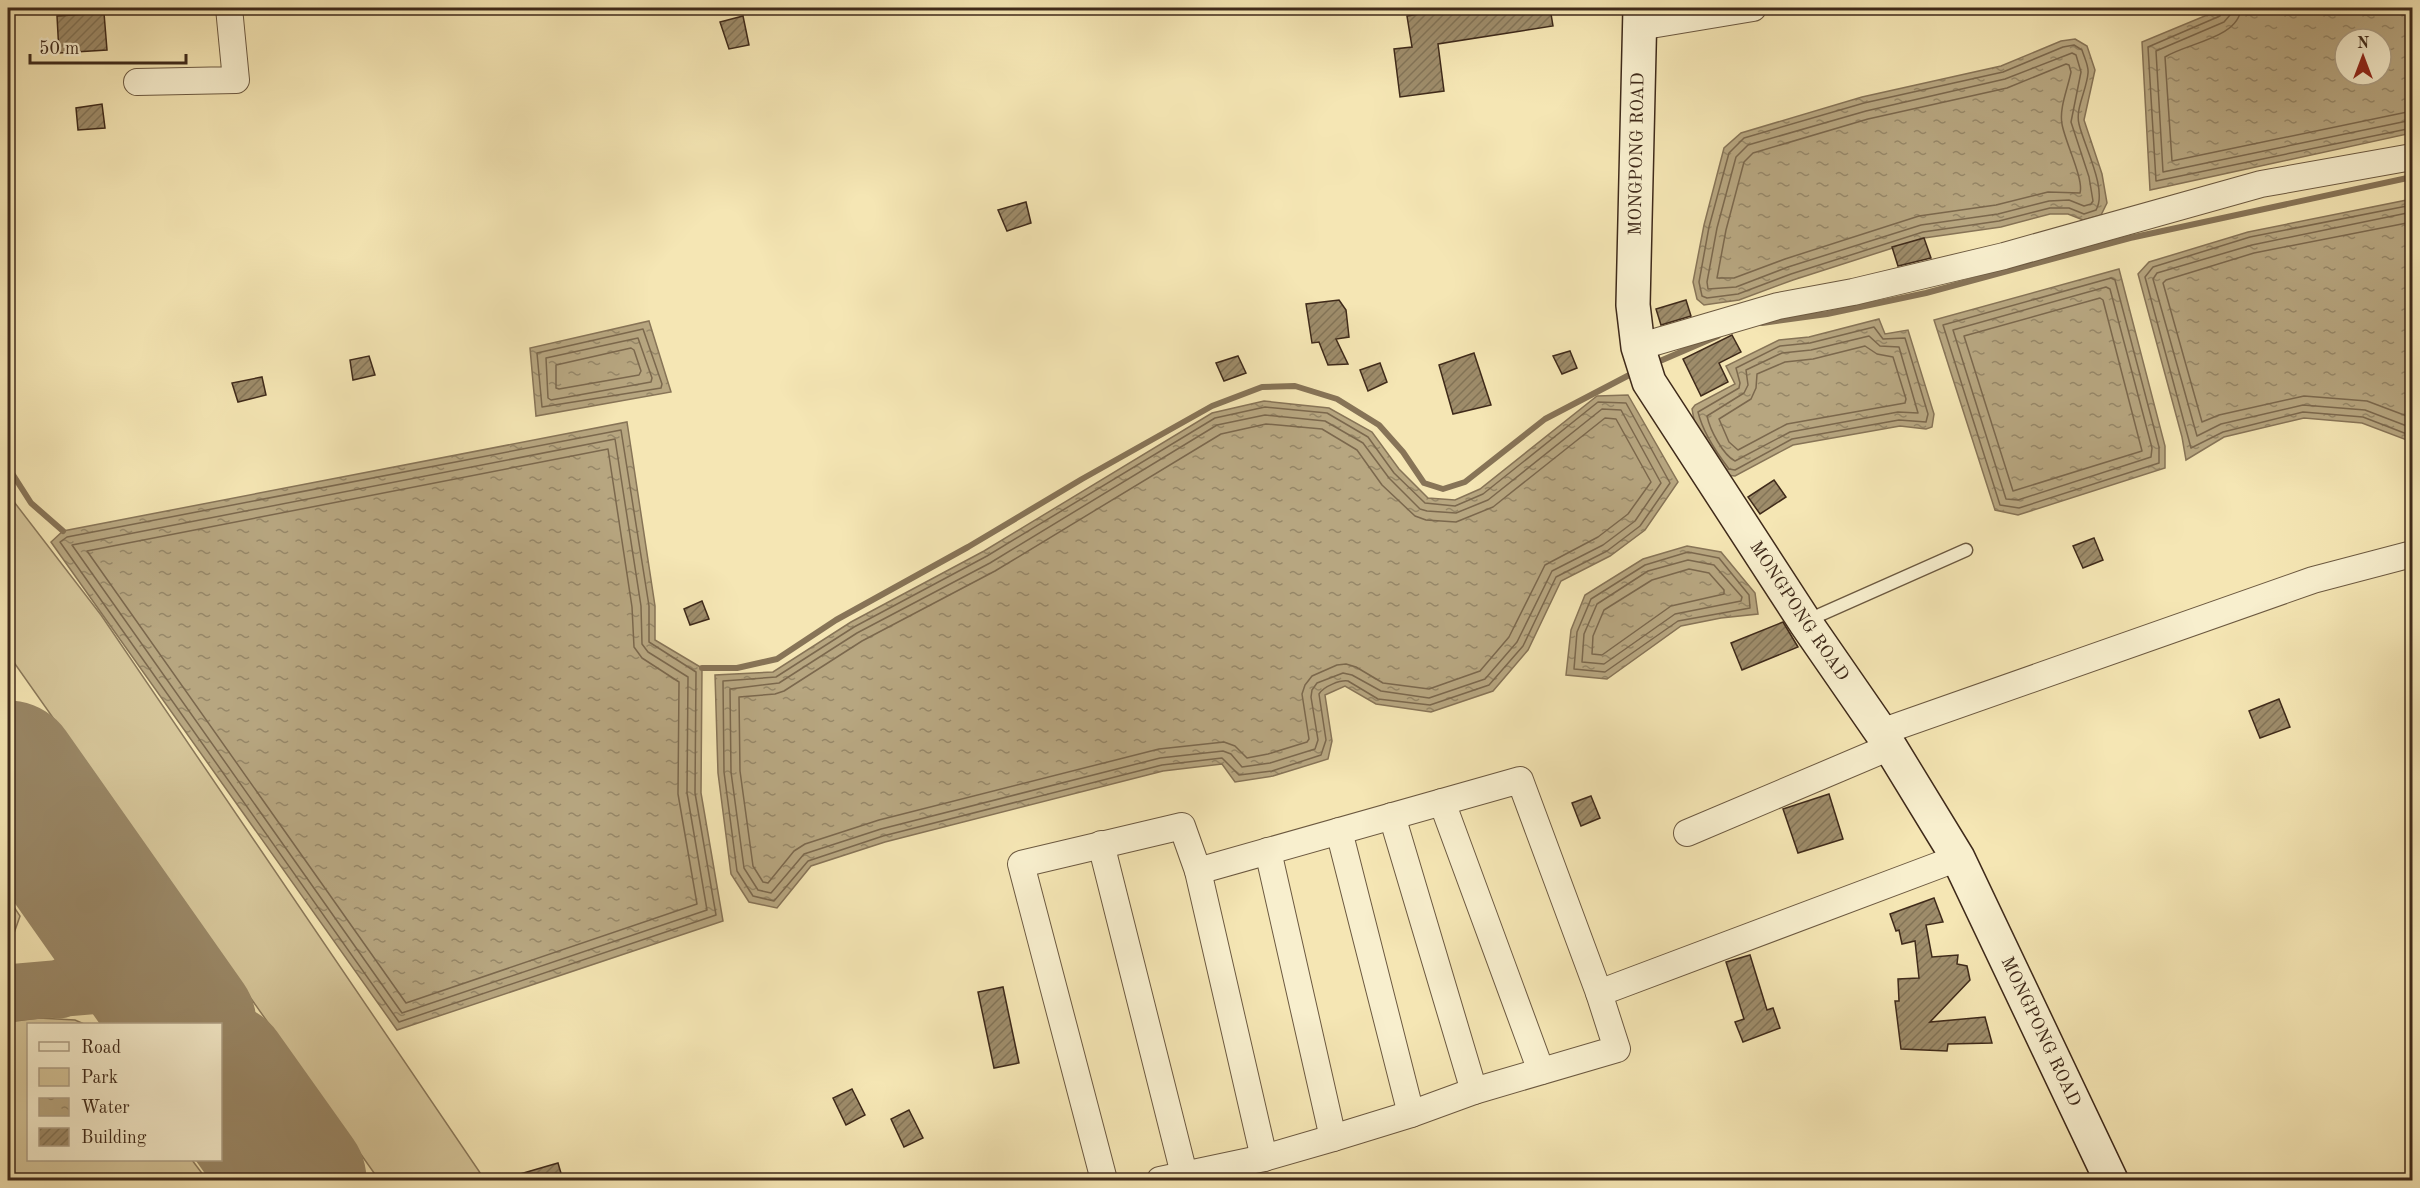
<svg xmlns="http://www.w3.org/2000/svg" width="2420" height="1188" viewBox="0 0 2420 1188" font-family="'Old Standard TT',serif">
<defs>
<pattern id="water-ripples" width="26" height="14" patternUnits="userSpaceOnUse" patternTransform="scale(1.5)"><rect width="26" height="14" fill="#b7a680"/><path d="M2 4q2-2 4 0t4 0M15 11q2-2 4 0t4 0" fill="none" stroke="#968768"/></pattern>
<pattern id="building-hatch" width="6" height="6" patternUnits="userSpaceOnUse" patternTransform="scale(1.5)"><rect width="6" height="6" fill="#9e8c6a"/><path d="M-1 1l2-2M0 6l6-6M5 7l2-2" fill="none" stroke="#827356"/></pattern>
</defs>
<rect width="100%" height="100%" fill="#f5e6b4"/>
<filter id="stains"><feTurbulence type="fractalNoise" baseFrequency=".00333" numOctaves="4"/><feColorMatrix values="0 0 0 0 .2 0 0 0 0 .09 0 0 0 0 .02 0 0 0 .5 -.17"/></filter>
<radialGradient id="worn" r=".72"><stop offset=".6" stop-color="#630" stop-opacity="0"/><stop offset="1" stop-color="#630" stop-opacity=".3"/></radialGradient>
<g fill="#d6c69a" stroke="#8a785a" stroke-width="1.5">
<polygon points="8,494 101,615 485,1180 379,1180 8,654"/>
<polygon points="8,898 20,916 12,939 8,944"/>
<polygon points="39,1018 75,1020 84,1024 28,1024 28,1160 192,1160 207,1180 21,1180 8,1164 8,1022"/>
</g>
<g fill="url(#water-ripples)" stroke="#877457" stroke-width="1.5" fill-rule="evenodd">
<path d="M2224,8H2412V133L2150,190L2142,42ZM2345,39H2381V75H2345Z"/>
<polygon points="2075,39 2087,46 2095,70 2084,120 2102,174 2107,203 2101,215 2083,220 2068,214 2050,214 2001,227 1924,238 1793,280 1739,300 1704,305 1697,299 1693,282 1704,225 1724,148 1741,133 1862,97 2001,66 2061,41"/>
<polygon points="2412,199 2412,442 2362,423 2304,418 2224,437 2186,460 2182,437 2138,274 2149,262 2248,232"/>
<polygon points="2119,269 2165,446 2165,468 2018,515 1995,510 1934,320"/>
<polygon points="1879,319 1885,334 1908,330 1934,414 1932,427 1926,429 1900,426 1793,445 1735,476 1726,475 1695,425 1692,409 1695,405 1735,384 1726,366 1779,340 1809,337"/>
<polygon points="649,321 671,392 536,416 530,348"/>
<polygon points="1628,395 1678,482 1645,530 1610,556 1561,581 1528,650 1493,691 1431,712 1376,704 1345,686 1325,695 1332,741 1328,759 1273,776 1235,782 1222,764 1163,771 885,842 811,866 777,908 749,902 731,874 718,773 715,675 773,672 851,622 984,551 1212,413 1264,401 1329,408 1372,432 1399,469 1428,498 1455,500 1480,489 1597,396"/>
<polygon points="627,422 655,606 655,640 702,668 701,793 723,921 397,1030 51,542 63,531"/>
<polygon points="1687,546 1721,552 1755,593 1758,614 1721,618 1681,626 1607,679 1566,675 1571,630 1585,595 1643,559"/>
</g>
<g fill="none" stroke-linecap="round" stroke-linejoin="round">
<g stroke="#7b684d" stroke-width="1.5">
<polyline points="2224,8 2220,16 2148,47 2156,181 2412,128"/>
<polyline points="2231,8 2230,15 2224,22 2156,51 2163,172 2412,120"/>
<path d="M2241,8C2239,38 2187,43 2165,57L2172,161L2412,111"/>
<path d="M2074,45L2082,50C2084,57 2089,66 2088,73C2087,89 2075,109 2079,124C2084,146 2108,190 2096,210L2084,214L2069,208H2050L1999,221L1923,232L1791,274L1738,294L1707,298L1702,296L1699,282L1709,227L1729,153L1744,138L1864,103L2003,72L2063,47Z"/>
<polygon points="2072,53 2076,55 2081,72 2071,122 2089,177 2093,201 2091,204 2084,206 2069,200 2049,201 1998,214 1921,225 1788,267 1736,287 1708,289 1707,282 1717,228 1736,157 1748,145 1866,111 2005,79"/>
<path d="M2066,64L2069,65L2071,72C2068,88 2059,108 2062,124C2065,142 2084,179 2080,193L2048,192L1996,205L1919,216L1785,259L1734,278H1717L1726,230L1744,162L1753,153L1868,119L2007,88Z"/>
<polyline points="2412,205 2250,237 2153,267 2145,277 2191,448 2223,432 2303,412 2363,417 2412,436"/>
<polyline points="2412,212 2252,245 2157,273 2153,279 2197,436 2221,424 2303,405 2365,410 2412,428"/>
<polyline points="2412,222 2254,253 2166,280 2163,283 2202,422 2219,415 2304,396 2367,401 2412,418"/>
<polygon points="2111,278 2115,280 2159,447 2159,463 2019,508 2000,505 1943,325"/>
<polygon points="2106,287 2110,289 2152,448 2151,457 2018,500 2006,499 1953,330"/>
<polygon points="2100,298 2103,300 2142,451 2013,491 1964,336"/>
<path d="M1874,327L1883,339L1905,338L1928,414L1926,422L1899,420L1792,439L1735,470L1729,469C1716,452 1703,433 1698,412L1739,388L1740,383L1736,368L1780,346L1810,343Z"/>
<polygon points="643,329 662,384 661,388 542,407 537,353"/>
<path d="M1869,336L1880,346L1899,347L1918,413L1898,412L1790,432L1735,461C1723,455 1710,430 1707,416L1744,393L1748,385L1746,370L1782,353L1811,350Z"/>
<polygon points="638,338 652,378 651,382 551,400 548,398 546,358"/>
<polygon points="1865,346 1877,354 1893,357 1906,399 1905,403 1787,424 1738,450 1729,442 1719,419 1751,399 1756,388 1757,374 1785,362 1813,359"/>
<polygon points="631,348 634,350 641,371 639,375 559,389 556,388 556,365"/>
<path d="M1598,402L1626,403L1670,483L1640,526L1607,551L1556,577L1523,646L1489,685L1430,705L1378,699L1348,681C1340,680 1324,686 1319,694L1326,740L1321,755L1272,771L1239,775L1222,758L1162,765L883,836L808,861L774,901L753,896L737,871L724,772L723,681L776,677L854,627L987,556L1215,418L1265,407L1327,413L1368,437L1394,473L1425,503L1455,506L1483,494Z"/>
<polygon points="1602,409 1621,410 1661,483 1635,521 1603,545 1552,571 1517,642 1485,679 1429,698 1381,691 1352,675 1343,673 1317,683 1312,690 1311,697 1318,740 1315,749 1270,763 1242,767 1231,754 1223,751 1160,758 881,829 804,854 771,893 758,890 744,868 731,772 730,689 779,683 857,633 990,563 1217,425 1265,415 1325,421 1363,443 1389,478 1420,509 1427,511 1456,513 1488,500"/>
<polygon points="1605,418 1616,419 1651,482 1628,514 1598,537 1545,565 1509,637 1480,671 1429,689 1383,683 1356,667 1346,664 1337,665 1312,676 1305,685 1302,694 1309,739 1307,742 1268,754 1247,758 1235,746 1224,742 1159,749 879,820 805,844 794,851 768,883 763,882 753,866 740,771 739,697 775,694 784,691 862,641 995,571 1221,434 1266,424 1322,429 1357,450 1382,485 1415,516 1426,520 1456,522 1493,507"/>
<polygon points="621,430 649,606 649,642 696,672 695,793 716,915 399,1022 60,542 67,537"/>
<polygon points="615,439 641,606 642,644 648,652 688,677 687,793 707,910 402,1013 72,545"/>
<polygon points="608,449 632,607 634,647 642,658 679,682 678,794 697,904 406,1003 87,551"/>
<polygon points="1688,552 1719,558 1749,595 1750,608 1678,621 1605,672 1574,669 1577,632 1591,599 1645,565"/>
<polygon points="1688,560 1714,565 1742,597 1741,601 1675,614 1604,664 1582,662 1584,634 1597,604 1648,571"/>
<polygon points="1689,569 1709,573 1724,590 1724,594 1671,606 1602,655 1592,654 1593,636 1604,610 1652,580"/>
</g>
<g stroke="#877457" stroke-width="6">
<polyline points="1762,323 1827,314 1926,293 2130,238 2412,177"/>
<polyline points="1653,364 1718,336"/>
<polyline points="8,467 31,503 63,531"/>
<polyline points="702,668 737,668 777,659 836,620 968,547 1082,479 1212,406 1262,387 1295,386 1337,399 1379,425 1403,452 1424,483 1443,489 1465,482 1545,419 1635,372"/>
</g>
<g stroke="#9a8867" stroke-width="57">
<path d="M59,990C103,965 105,947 98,900"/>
<polyline points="8,993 123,983 143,985 155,990 179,1014"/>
</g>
<g stroke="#9a8867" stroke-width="141">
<polyline points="8,771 186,1024"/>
<polyline points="220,1073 296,1180"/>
</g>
</g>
<g fill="url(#building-hatch)" stroke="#3f2a1a" stroke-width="1.5">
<polygon points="1457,8 1550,8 1553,26 1438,44 1444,91 1400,97 1394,49 1412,47 1407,16"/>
<polygon points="104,13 107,50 59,53 57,16"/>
<polygon points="743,16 749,45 729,49 720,22"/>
<polygon points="102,104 105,128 78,130 76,108"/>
<polygon points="1026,202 1031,223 1007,231 998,210"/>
<polygon points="1924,238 1931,258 1898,266 1892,247"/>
<polygon points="1339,300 1346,310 1349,337 1336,339 1348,364 1328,365 1319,342 1312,343 1306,304"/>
<polygon points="1686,300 1691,316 1661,325 1656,309"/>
<polygon points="1732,335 1741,352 1719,363 1728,382 1701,396 1683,359"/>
<polygon points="1570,351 1577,368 1562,374 1553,356"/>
<polygon points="1474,353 1491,405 1453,414 1439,365"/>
<polygon points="369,356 375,375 353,380 350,360"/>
<polygon points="1238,356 1246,373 1224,381 1216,363"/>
<polygon points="1380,363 1387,382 1368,391 1360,370"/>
<polygon points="262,377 266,395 238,402 232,383"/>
<polygon points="1774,480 1786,497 1760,514 1748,497"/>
<polygon points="2094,538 2103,560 2083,568 2073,546"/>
<polygon points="702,601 709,619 690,625 684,609"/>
<polygon points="1783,622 1798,647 1742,670 1731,643"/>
<polygon points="2279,699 2290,727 2260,738 2249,711"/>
<polygon points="1829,794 1843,839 1798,853 1783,809"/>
<polygon points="1591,796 1600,818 1581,826 1572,803"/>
<polygon points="1934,898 1943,922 1926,925 1932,957 1958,955 1957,964 1967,966 1970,980 1930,1022 1985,1017 1992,1043 1948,1044 1947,1051 1901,1049 1895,1001 1899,1001 1898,979 1919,978 1915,941 1902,944 1899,930 1896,931 1890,914"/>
<polygon points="1750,955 1767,1010 1773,1008 1780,1028 1743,1042 1735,1022 1744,1019 1726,962"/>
<polygon points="1003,987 1019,1063 994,1068 978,992"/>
<polygon points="852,1089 865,1115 846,1125 833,1098"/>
<polygon points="909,1110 923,1138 904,1147 891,1119"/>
<polygon points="558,1163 563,1180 514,1180 513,1176"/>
</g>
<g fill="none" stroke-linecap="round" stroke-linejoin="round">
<g stroke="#6c5940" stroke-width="15">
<polyline id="service" points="1806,621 1966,550"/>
</g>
<g stroke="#6c5940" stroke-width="28">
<g id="minor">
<polyline points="1639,27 1753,8"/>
<polyline points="137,82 236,80 229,8"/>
<polyline points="1638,347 1778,306 1853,292 2004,256 2261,184 2412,157"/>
<polyline points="1881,732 2313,580 2412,554"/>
<polyline points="1442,802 1541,1071"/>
<polyline points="1392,816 1474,1091"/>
<polyline points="1339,831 1411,1114"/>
<polyline points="1687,833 1890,747"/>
<polyline points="1101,844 1184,1174"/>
<polyline points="1268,851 1333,1138"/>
<polyline points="1198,871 1264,1158"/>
<polyline points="1599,993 1958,858"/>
<polyline points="1104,1180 1021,864 1182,826 1198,871 1520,780 1599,993 1617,1049 1474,1091 1411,1114 1333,1138 1264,1158 1160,1180"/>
</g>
</g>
<g stroke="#3f2a1a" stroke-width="36">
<g id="secondary">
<path id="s1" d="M1640,8L1633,305L1638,347L1649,382L1805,622L1881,732L1958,858L2111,1180"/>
</g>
</g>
<use href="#service" stroke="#f8efce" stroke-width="12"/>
<use href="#minor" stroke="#f8efce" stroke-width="26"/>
<use href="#secondary" stroke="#f8efce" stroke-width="33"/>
</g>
<g text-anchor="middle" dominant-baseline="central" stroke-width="5" stroke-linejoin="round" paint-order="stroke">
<g font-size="18" fill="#3f2a1a" stroke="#f8efce">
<text transform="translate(1637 154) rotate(-89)">MONGPONG ROAD</text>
<text stroke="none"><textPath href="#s1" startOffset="650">MONGPONG ROAD</textPath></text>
<text stroke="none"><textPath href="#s1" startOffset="1136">MONGPONG ROAD</textPath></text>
</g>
</g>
<rect width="2420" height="1188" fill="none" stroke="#f5e6b4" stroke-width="30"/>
<rect x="9" y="9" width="2402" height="1170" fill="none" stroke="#3f2a1a" stroke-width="3"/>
<rect x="15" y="15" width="2390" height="1158" fill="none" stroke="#3f2a1a" stroke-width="1.5"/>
<rect x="27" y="1023" width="195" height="138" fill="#f8efce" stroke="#aea086" stroke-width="1.5"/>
<rect x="39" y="1042" width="30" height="9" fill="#f8efce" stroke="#aea086" stroke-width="1.5"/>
<text x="81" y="1053" font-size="18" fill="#3f2a1a">Road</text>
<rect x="39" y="1068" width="30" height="18" fill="#d6c69a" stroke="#aea086" stroke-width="1.5"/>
<text x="81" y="1083" font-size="18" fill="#3f2a1a">Park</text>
<rect x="39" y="1098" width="30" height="18" fill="url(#water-ripples)" stroke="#aea086" stroke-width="1.5"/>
<text x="81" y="1113" font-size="18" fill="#3f2a1a">Water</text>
<rect x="39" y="1128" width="30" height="18" fill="url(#building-hatch)" stroke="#aea086" stroke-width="1.5"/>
<text x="81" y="1143" font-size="18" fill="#3f2a1a">Building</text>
<g transform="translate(2363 57)"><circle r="28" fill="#f8efce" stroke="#aea086" stroke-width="1.5"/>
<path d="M0-4.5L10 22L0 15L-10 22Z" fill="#8f2418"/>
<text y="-9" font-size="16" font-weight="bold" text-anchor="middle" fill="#3f2a1a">N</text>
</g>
<path d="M30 54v9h156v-9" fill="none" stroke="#3f2a1a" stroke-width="3"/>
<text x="39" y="54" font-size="18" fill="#3f2a1a" stroke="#f8efce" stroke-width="4.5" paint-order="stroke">50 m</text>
<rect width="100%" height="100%" filter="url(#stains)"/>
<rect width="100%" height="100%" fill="url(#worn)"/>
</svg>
